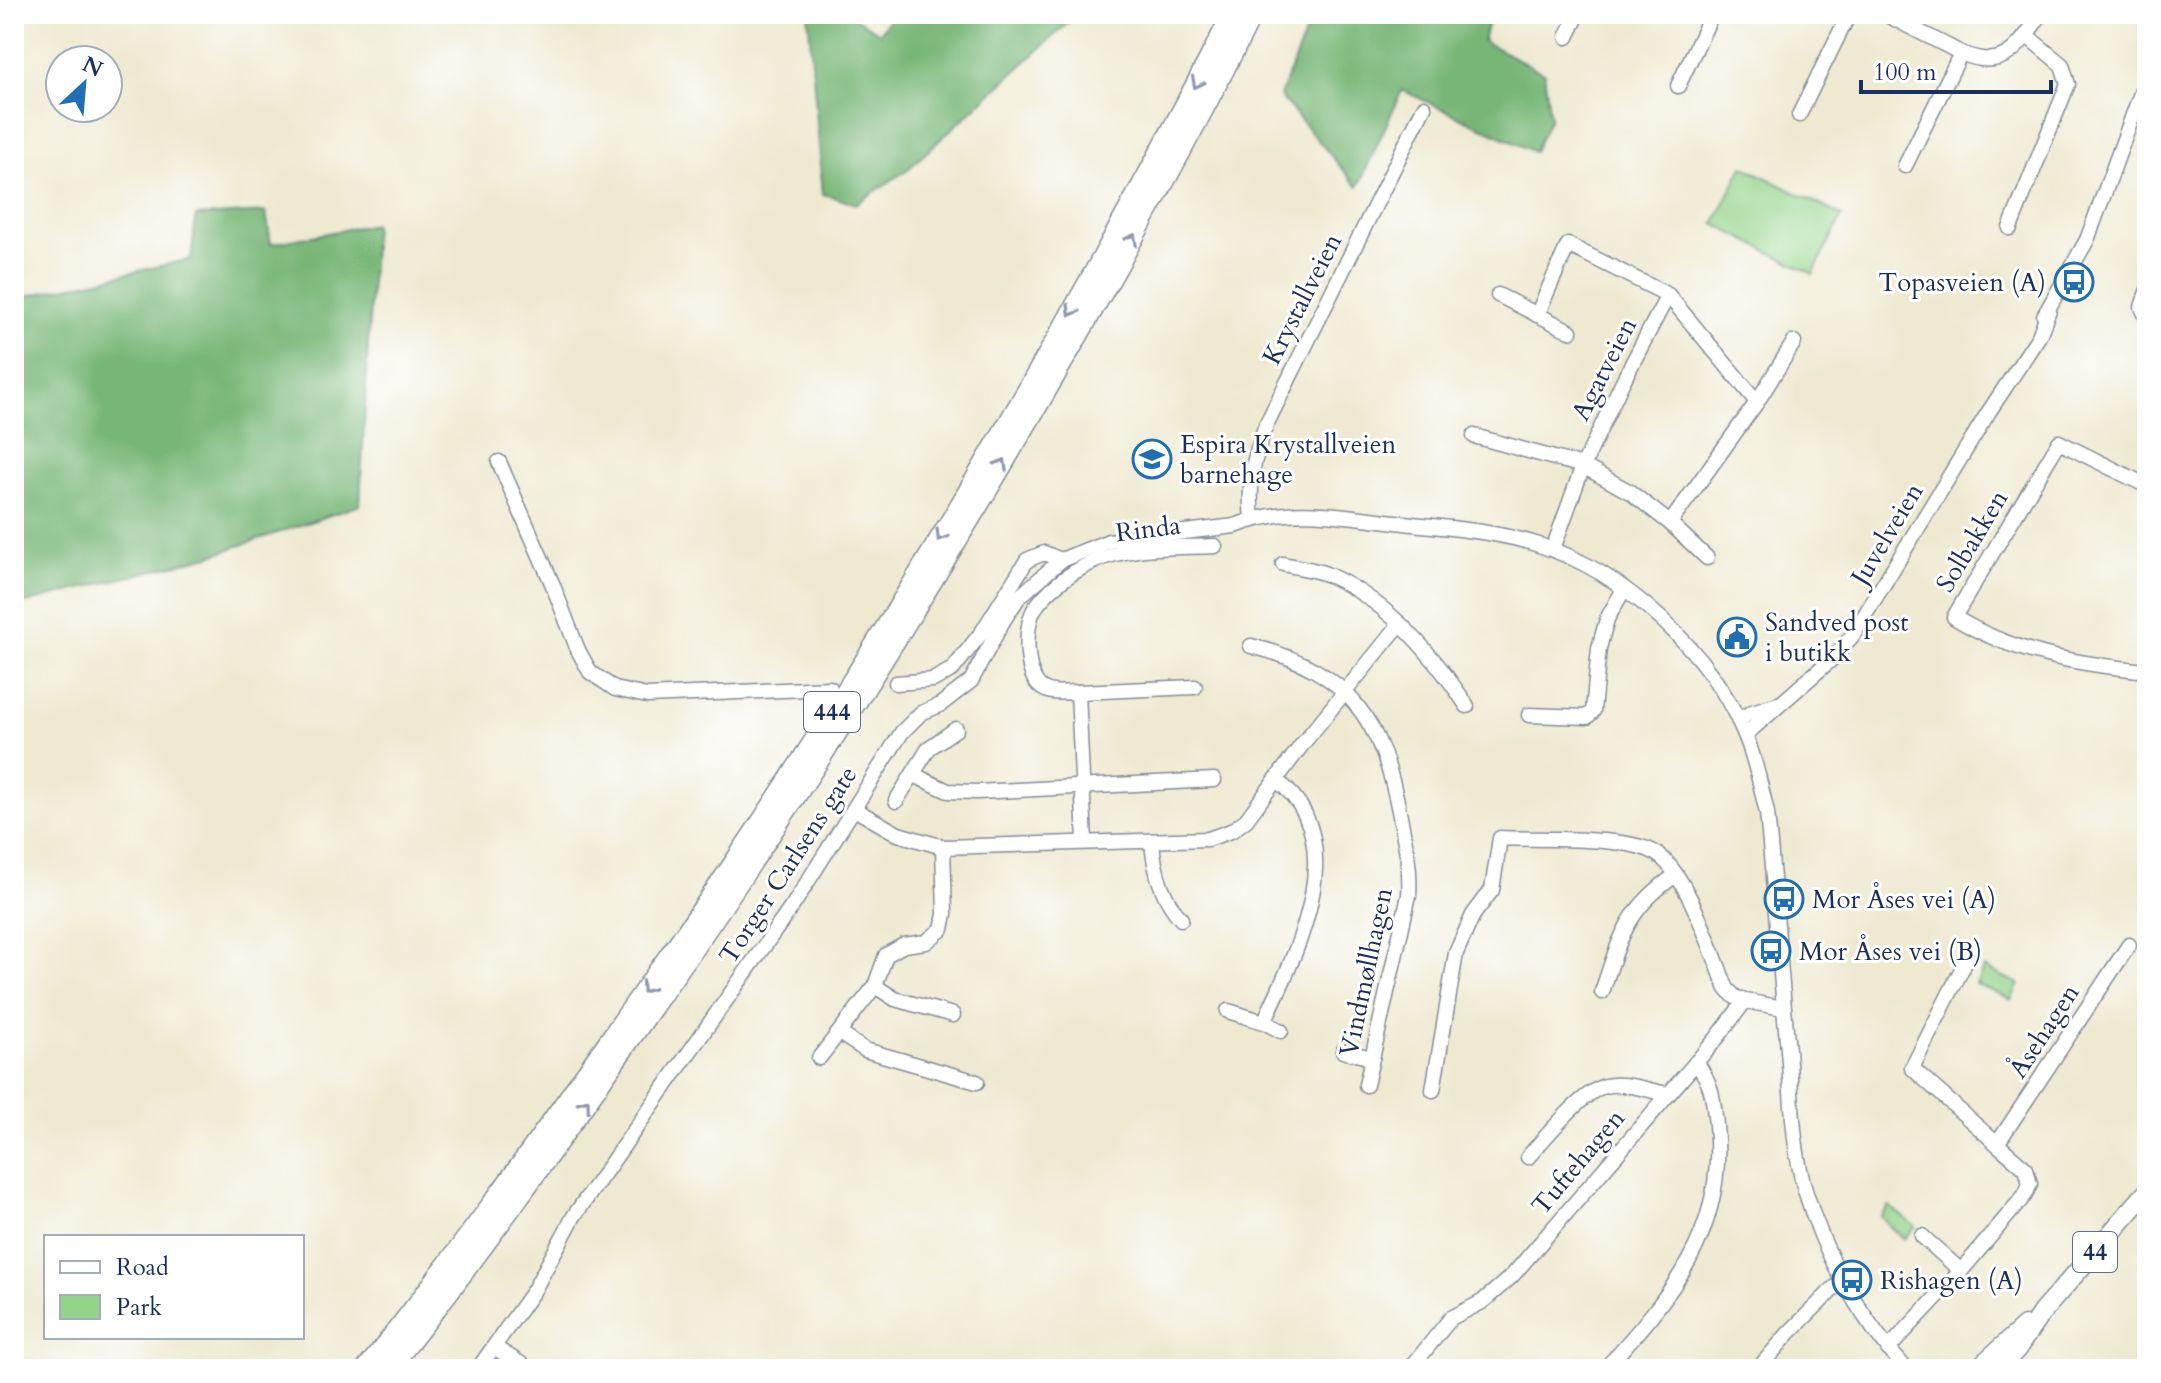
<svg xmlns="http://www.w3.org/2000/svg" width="2161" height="1383" viewBox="0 0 2161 1383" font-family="Cardo,serif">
<rect width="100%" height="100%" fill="#fff"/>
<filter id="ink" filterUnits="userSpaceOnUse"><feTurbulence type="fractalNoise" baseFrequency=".0125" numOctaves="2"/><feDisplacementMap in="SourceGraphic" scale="16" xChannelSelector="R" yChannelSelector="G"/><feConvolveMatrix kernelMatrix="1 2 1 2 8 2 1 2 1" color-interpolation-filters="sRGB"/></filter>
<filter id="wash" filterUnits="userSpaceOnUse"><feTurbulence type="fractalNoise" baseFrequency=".006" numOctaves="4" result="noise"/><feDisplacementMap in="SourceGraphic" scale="32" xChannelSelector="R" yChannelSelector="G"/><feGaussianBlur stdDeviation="1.8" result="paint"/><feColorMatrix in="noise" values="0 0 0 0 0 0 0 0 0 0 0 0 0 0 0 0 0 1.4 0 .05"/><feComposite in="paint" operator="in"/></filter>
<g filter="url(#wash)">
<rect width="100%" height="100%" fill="#eee9d0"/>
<g fill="#94d48a" stroke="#588274" stroke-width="2">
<polygon points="1743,166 1842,216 1813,274 1714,224"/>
<polygon points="1984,968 2019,984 2011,1000 1976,984"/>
<polygon points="1889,1206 1916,1227 1904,1239 1881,1217"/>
</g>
<g fill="#77b676" stroke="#49726a" stroke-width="2">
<polygon points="808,14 848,14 880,33 892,14 1078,14 907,170 856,204 823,194"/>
<polygon points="1313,14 1490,14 1483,41 1544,73 1550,118 1534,152 1402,90 1358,187 1280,96"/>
<polygon points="266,212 271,244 374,224 360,505 209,556 14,606 14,299 191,259 196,216"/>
</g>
</g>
<g filter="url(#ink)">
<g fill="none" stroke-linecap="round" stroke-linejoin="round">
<g stroke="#848c97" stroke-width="17">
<g id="minor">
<polyline points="1885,14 1961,53"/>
<polyline points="1567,37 1578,14"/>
<polyline points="1678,86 1712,14"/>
<polyline points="1799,115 1849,14"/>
<path d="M1905,166L1961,53C2005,72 2018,47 2041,14"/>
<polyline points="2010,228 2068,84 2062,65 2027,36"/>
<polyline points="2147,292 2142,307 2147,318"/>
<polyline points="1498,295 1570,331"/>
<polyline points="2044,316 2087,240 2147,77"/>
<polyline points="1757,402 1794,342"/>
<polyline points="1474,436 1583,466 1630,492 1670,523 1757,402 1668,295 1568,245 1537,315"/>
<polyline points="499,462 552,583 578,650 590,672 615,689 647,696 830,688"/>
<path d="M2147,486L2059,442L1954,617C2013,654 2079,664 2147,671"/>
<path d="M1252,519C1248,481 1253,460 1266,425L1424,107"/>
<polyline points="1670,523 1707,558"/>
<polyline points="1553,549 1583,466 1622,383 1668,295"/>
<path d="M1283,564C1297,567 1313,569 1326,574C1385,599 1433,654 1467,706"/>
<path d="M1251,646C1350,670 1382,721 1400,816C1405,844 1411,866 1409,895L1366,1085"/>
<polyline points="896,683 933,680 953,669 982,632 1027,560 1044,553 1061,560"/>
<polyline points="1078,692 1195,687"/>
<polyline points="1529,715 1587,717 1593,711 1599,648 1607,619 1624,589"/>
<polyline points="1738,720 1752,712 1778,704"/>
<polyline points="1745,735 1834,657 1852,636 1988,413 2039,336 2049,310"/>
<polyline points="914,775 948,791 976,792 1214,780"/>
<polyline points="896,801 929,748 956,729"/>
<polyline points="854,809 898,834 943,847 1208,839 1231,831 1246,820 1304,742 1400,624"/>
<path d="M1152,841C1154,870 1161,897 1181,919"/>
<path d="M1085,842L1078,692C1066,692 1052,695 1042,688C1024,676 1024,624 1035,608C1049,588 1072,572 1093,562C1129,545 1176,548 1215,546"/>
<polyline points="1972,949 1912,1068 1997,1144"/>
<polyline points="875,986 895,999 953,1015"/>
<path d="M1602,992C1620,938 1627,908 1676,875"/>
<path d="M1228,1011L1264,1022C1297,952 1354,838 1276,780"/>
<polyline points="1264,1022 1281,1031"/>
<polyline points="839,1033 865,1050 977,1082"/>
<polyline points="1343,1051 1372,1058"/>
<polyline points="819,1058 875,986 886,955 904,945 926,942 942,929 945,914 943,847"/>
<path d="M1433,1090L1456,953L1473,915L1492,890L1500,838C1535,840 1631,835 1657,854C1688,875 1712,953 1727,989L1735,997L1745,1001"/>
<path d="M1528,1157C1544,1139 1583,1091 1605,1086C1624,1081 1649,1091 1667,1094"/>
<polyline points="1922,1236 1961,1271"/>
<polyline points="494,1347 529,1369"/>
<polyline points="1888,1349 1961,1271 2025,1195 2030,1184 2026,1169 1997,1144 2129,945"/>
<path d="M478,1369L534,1290L574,1216L793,905L902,732L921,713L940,705L971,681L1003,621L1018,598L1061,560L1109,541L1235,526C1290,504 1339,516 1396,522C1444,528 1493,530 1539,545C1625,572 1713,654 1746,737C1756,762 1761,787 1767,813C1775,892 1780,971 1788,1050C1792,1097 1792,1145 1805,1190C1825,1256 1860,1318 1906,1369"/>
<polyline points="1410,1369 1451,1318 1482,1302 1512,1276 1717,1038 1745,1001 1783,1008"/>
<path d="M1605,1369C1671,1295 1727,1232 1716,1125C1713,1098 1713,1085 1696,1062"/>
<polyline points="1758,1369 1788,1334 1834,1288 1844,1283"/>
</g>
</g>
<g stroke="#848c97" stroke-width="21">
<g id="major">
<polyline points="1977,1369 2025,1326"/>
<polyline points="1998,1369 2017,1349 2042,1312 2147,1192"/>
</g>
</g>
<g stroke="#848c97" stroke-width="23">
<g id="highway">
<path d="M367,1369C453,1261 533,1149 612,1037C652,979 694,923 733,865C916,592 1082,306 1233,14"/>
<path d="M388,1369C486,1247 575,1118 664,990C796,802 918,608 1034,411C1110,281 1185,149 1252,14"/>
</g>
</g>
<use href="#minor" stroke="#fff" stroke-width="14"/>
<use href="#major" stroke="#fff" stroke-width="18"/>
<use href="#highway" stroke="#fff" stroke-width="20"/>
</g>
<defs><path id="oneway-chevron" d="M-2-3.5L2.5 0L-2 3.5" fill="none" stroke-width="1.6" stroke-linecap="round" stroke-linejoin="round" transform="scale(2)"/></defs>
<g stroke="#8d97ae">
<use href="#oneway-chevron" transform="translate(1197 83) rotate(117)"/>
<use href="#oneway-chevron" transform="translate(1132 239) rotate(-61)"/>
<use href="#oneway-chevron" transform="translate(1072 311) rotate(120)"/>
<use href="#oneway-chevron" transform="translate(1002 464) rotate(-60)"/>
<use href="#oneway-chevron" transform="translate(941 536) rotate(121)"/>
<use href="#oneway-chevron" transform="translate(646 988) rotate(125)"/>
<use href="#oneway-chevron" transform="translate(585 1104) rotate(-54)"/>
</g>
</g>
<defs>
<g id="bus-ring" transform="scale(2)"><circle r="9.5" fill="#fff" stroke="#1f6fb2" stroke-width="1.5"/><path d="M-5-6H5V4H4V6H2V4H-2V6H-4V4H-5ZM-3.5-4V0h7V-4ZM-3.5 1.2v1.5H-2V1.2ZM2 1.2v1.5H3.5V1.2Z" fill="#1f6fb2"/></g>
<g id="school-ring" transform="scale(2)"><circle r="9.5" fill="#fff" stroke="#1f6fb2" stroke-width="1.5"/><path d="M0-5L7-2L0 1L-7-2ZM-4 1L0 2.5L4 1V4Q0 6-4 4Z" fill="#1f6fb2"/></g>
<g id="civic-ring" transform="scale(2)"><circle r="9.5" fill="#fff" stroke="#1f6fb2" stroke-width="1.5"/><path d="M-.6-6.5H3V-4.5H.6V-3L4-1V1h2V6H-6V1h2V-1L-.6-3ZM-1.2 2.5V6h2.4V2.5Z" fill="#1f6fb2"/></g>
</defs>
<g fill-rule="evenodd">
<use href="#bus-ring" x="2074" y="282"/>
<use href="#school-ring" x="1152" y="459"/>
<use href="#civic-ring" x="1737" y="637"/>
<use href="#bus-ring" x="1784" y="899"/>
<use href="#bus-ring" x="1771" y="951"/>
<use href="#bus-ring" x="1852" y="1280"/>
</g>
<g text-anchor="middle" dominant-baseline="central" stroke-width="6" stroke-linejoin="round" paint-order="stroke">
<g fill="#fff" stroke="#5f6d8e" stroke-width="2">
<rect x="804" y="692" width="56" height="40" rx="6"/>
<rect x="2073" y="1232" width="44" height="40" rx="6"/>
</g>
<g font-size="24" font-weight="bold" fill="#1b2f5e">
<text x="832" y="712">444</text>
<text x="2095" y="1252">44</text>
</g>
<g font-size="26" fill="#1b2f5e" stroke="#fff" text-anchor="start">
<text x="2046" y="282" text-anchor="end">Topasveien (A)</text>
<text x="1180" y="444">Espira Krystallveien<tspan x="1180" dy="30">barnehage</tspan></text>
<text x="1765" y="622">Sandved post<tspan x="1765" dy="30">i butikk</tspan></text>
<text x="1812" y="899">Mor Åses vei (A)</text>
<text x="1799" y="951">Mor Åses vei (B)</text>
<text x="1880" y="1280">Rishagen (A)</text>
</g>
<g font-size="26" fill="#1b2f5e" stroke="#fff">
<text transform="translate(1302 299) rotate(-63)">Krystallveien</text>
<text transform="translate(1604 369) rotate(-63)">Agatveien</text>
<text transform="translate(1148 529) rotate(-7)">Rinda</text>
<text transform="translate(1887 534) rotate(-59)">Juvelveien</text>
<text transform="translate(1972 541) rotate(-59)">Solbakken</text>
<text transform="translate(788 865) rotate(-57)">Torger Carlsens gate</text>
<text transform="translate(1366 972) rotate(-78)">Vindmøllhagen</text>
<text transform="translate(2044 1031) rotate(-57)">Åsehagen</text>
<text transform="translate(1578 1162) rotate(-50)">Tuftehagen</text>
</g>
</g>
<rect width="2161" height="1383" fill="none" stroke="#fff" stroke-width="48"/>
<rect x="44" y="1235" width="260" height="104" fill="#ffffff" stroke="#a4acbf" stroke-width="2"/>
<rect x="60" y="1261" width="40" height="12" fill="#ffffff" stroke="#a4acbf" stroke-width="2"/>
<text x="116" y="1275" font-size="24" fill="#1b2f5e">Road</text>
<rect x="60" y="1295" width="40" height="24" fill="#94d48a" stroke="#a4acbf" stroke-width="2"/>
<text x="116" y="1315" font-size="24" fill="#1b2f5e">Park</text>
<g transform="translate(84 84) rotate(26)"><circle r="38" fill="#ffffff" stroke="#a4acbf" stroke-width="2"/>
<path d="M0-6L14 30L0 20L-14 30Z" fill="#1f6fb2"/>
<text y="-12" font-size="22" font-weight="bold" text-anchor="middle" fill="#1b2f5e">N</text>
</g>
<path d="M1861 80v12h190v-12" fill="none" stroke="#1b2f5e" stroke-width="4"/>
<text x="1873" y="80" font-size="24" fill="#1b2f5e" stroke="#ffffff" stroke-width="6" paint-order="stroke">100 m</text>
</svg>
